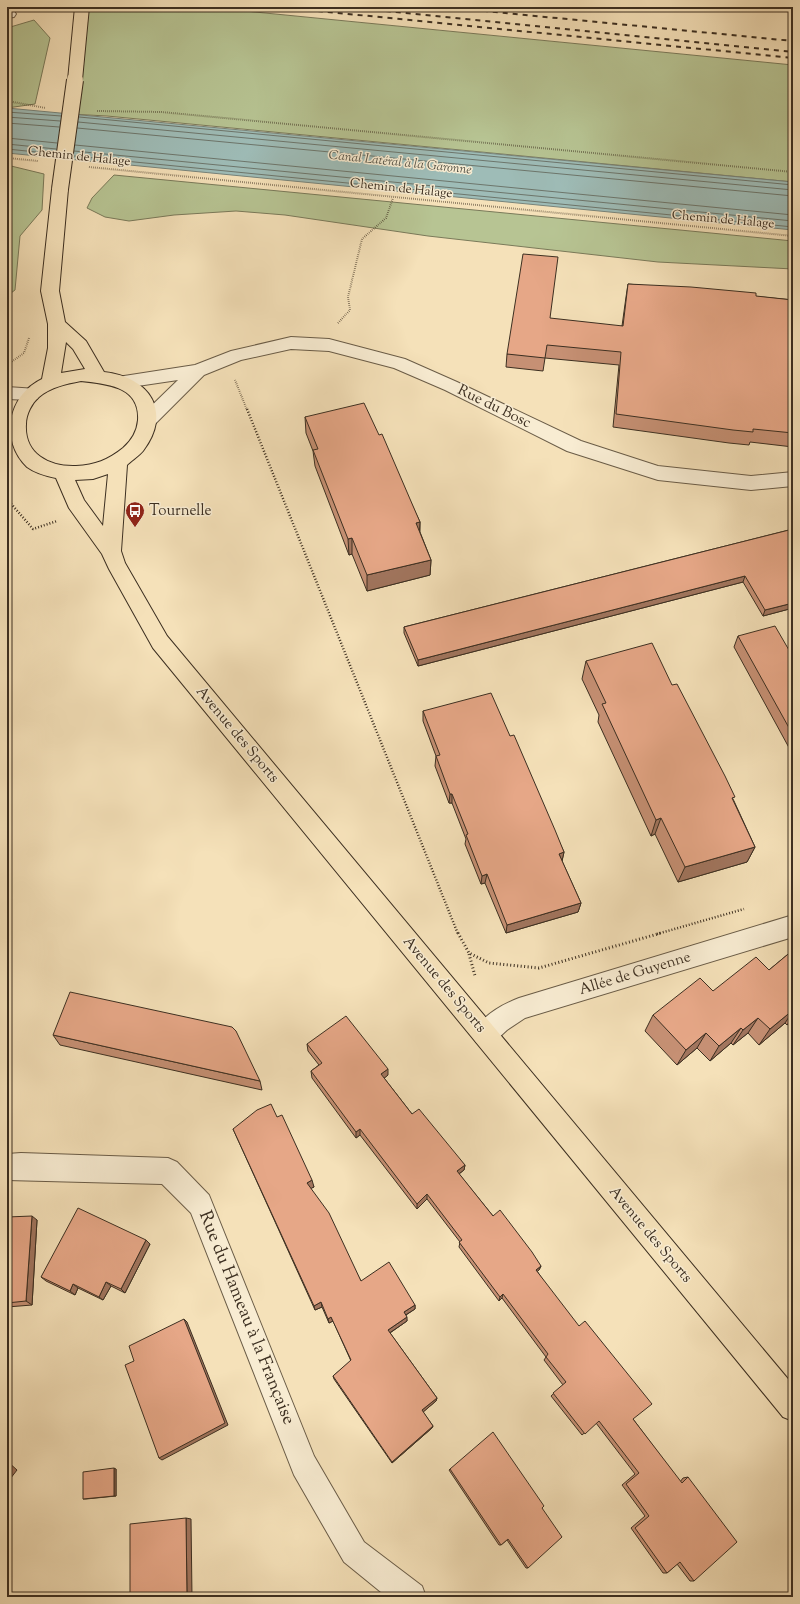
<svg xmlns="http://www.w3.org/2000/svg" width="800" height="1604" viewBox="0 0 800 1604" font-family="'Sorts Mill Goudy',serif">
<rect width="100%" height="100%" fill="#f5e1b9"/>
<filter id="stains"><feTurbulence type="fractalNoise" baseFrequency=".005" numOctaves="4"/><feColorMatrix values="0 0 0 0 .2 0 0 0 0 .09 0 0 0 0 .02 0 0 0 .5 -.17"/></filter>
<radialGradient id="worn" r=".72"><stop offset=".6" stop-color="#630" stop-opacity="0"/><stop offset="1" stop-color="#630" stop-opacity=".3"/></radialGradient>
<g fill="#b7c493" stroke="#7a7a5a">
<polygon points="82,7 204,7 793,65 793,182 107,116 70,114"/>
<polygon points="34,20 50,38 35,104 7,108 7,28"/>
<polygon points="7,165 44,174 42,210 20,236 15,290 7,296"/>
<polygon points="114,175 793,241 793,269 658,262 428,236 285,215 236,211 174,215 129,221 105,217 87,208 92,198"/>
</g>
<polygon fill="#9ebcb7" stroke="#77847b" points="7,108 793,182 793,230 7,153"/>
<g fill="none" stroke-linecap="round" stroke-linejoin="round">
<g stroke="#6d766c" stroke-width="1">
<polyline points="7,112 61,116"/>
<polyline points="7,117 60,121"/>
<polyline points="79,117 793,185"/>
<polyline points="78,122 793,190"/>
<polyline points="7,123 59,127"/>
<polyline points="77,128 793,196"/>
<polyline points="7,138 57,143"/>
<polyline points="7,144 56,149"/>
<polyline points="75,145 793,215"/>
<polyline points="7,149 56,154"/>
<polyline points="74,151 793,221"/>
<polyline points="74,156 793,227"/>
</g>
<g stroke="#6a5c47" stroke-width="2">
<g id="minor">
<polygon points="7,10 14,11 16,14 14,17 7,18"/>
<polygon points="291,337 329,339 405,359 457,382 581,441 658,466 751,476 793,472 793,486 751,490 658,480 567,451 445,390 394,368 329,351 291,349 241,360 204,375 155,424 149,426 143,424 140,419 143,414 178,380 124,388 118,386 115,382 118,378 124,376 195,365 231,351"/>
<polygon points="7,387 37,389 40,394 37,399 31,400 7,399"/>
<path d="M793,915V937L525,1018L507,1030L494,1042L485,1046L476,1042L473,1034C481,1016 501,1005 519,998Z"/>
<polygon points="21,1153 168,1158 177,1162 209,1195 314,1456 364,1542 422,1586 426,1597 387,1597 344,1562 294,1475 191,1213 162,1184 7,1180 7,1154"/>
</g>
</g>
<g stroke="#3c2f21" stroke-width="2">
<g id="major">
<polygon points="75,7 89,7 82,80 80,83 70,83 68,80"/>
<path d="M60,184L66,185L68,189L59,291L65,322L86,341L104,372C149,377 173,411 143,451C139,456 132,460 127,465L121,551L125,563L167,636L793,1385V1421L783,1417L153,648L109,569L102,554L69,508L56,478C46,476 35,473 27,467C0,441 7,396 42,379L48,348V324L41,291L52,189L54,185ZM66,342L73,349L85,369L61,373ZM81,381C107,384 140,386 138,420C137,431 132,440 123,448C108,460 95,465 76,466C49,467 24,454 26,424C26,414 32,403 39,397C51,387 66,384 81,381ZM108,474L103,526L84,500L75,480L93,479Z"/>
</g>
</g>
<g stroke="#3c2f21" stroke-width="2" stroke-dasharray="0.5 1.5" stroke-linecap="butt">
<polyline points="7,101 46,108"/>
<polyline points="97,111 161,112 793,172"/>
<polyline points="7,158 38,161"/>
<polyline points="89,167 793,236"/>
<polyline points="338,323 350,310 348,297 362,239 386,218 393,198"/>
<polyline points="7,365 24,353 29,338"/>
<polyline points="235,380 247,410"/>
</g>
<g stroke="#3c2f21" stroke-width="2.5" stroke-dasharray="1 2" stroke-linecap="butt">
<polyline points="247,409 458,934"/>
<polyline points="7,499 33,529 57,521"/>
<polyline points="657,934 744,909"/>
</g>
<g stroke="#3c2f21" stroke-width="3" stroke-dasharray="1 2.5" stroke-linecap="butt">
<polyline points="458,933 469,953 489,963 539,968 661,933"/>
<polyline points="469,954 475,976"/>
</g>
<use href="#minor" fill="#f8ecd2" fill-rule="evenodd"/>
<use href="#major" fill="#f5e1b9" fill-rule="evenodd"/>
<g stroke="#3c2f21" stroke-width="2" stroke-dasharray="5 5" stroke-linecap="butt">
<polyline points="278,7 793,58"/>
<polyline points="346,7 793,52"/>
<polyline points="443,7 793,41"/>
</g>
<g stroke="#3c2f21" stroke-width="18" stroke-linecap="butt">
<polyline id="major-bridge" points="60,189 75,80"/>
</g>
<use href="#major-bridge" stroke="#f5e1b9" stroke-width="16"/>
</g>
<g fill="#c69074" stroke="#3c2f21">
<polygon points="628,284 793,300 793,447 750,442 749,445 729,443 613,427 619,365 545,358 543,371 506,367 507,354 622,326 626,297"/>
<polygon points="305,417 379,435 420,522 420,532 431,560 430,575 367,591 352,554 349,555 315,466 313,451 306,433"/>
<polygon points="793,529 793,608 763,616 743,582 418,666 404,633 404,627"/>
<polygon points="738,636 793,657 793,755 734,647"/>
<polygon points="586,661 672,685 734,801 755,847 747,862 678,882 655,834 651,836 598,722 599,715 582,679"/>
<polygon points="423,711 510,736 564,852 562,861 581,903 578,912 506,933 485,883 481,884 465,844 466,839 452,803 449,803 435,766 436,756 423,721"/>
<polygon points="793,780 793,787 791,784"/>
<polygon points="793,950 793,1020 787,1025 785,1023 759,1045 748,1033 733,1045 731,1043 710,1061 697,1048 677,1065 645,1031 653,1015 769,970"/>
<polygon points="53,1035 260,1081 262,1090 60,1045"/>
<polygon points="307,1044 388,1075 384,1078 412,1114 465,1165 464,1170 459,1174 493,1216 541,1266 539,1270 537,1271 633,1419 680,1482 683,1478 688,1477 694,1581 690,1581 677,1564 667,1573 663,1573 631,1528 645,1516 622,1485 635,1474 596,1423 582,1435 551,1396 563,1385 544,1360 546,1357 502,1298 499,1301 459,1247 460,1242 427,1199 417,1209 360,1135 356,1138 312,1078 311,1071 319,1065 308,1051"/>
<polygon points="277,1117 314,1187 310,1188 361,1281 415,1305 415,1309 406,1315 407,1321 390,1333 437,1398 436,1401 423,1412 433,1426 432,1428 392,1463 334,1379 333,1376 351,1361 333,1321 329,1323 322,1307 315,1310 233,1129"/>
<polygon points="7,1217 37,1220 32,1305 7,1307"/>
<polygon points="150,1244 125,1293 111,1286 103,1300 78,1288 75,1295 46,1281 41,1277"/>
<polygon points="116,1469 116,1496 86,1499 83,1499"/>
<polygon points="450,1469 542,1508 528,1568 526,1568 507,1540 501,1545 499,1545 449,1470"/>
</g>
<g fill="#a1755e" stroke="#3c2f21">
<polygon points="420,522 419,538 416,523"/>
<polygon points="352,538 352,554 349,555 348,539"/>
<polygon points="431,560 430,575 367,591 367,575"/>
<polygon points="745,576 743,582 418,666 418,660"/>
<polygon points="793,603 793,608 763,616 765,610"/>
<polygon points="450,794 452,794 452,803 449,803"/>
<polygon points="661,818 655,834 651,836 656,820"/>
<polygon points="755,847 747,862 678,882 685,867"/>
<polygon points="564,852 562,861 559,854"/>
<polygon points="487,874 485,883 481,884 482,876"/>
<polygon points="581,903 578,912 506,933 507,925"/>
<polygon points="793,1010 793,1011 785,1023 759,1045 770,1029"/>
<polygon points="793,1017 793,1020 787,1025"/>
<polygon points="758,1018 748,1033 733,1045 743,1030"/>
<polygon points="741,1028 731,1043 710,1061 719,1046"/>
<polygon points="706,1033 697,1048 677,1065 686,1050"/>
<polygon points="388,1069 388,1075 382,1080 381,1074"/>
<polygon points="360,1129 360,1135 356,1138 356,1132"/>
<polygon points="465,1165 464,1170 456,1176 457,1171"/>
<polygon points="312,1180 314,1187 308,1190 307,1183"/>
<polygon points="427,1194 427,1199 417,1209 417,1204"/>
<polygon points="32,1216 37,1220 32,1305 26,1301"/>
<polygon points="146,1240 150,1244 125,1293 121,1289"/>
<polygon points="541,1266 539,1270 534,1274 536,1270"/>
<polygon points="106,1282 111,1286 103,1300 99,1297"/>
<polygon points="73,1284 78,1288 75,1295 70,1291"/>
<polygon points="503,1294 502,1298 499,1301 500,1297"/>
<polygon points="321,1302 322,1307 315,1310 314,1306"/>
<polygon points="415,1305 415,1309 404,1316 404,1312"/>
<polygon points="331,1317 333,1321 329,1323 328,1319"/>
<polygon points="407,1317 407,1321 388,1334 388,1330"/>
<polygon points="184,1319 187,1322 228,1425 162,1460 159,1458"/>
<polygon points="437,1398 436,1401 422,1413 422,1410"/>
<polygon points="433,1426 432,1428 392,1463 392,1462"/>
<polygon points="7,1461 17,1470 7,1483"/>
<polygon points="114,1468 116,1469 116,1496 114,1496"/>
<polygon points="186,1518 191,1519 192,1597 187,1597"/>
</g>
<g fill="#e6a787" stroke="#3c2f21">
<polygon points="523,254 558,257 550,318 623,326 628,284 691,287 756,293 756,296 793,300 793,433 753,429 753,432 733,430 616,414 621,352 547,345 545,358 507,354"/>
<polygon points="364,403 379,435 382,434 410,499 420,522 416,523 431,560 367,575 352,538 348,539 313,450 318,449 305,417"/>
<polygon points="793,529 793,603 765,610 745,576 418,660 404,627"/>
<polygon points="775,626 793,657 793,735 738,636"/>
<polygon points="652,643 672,685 677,684 725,776 735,797 732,798 755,847 685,867 661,818 656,820 602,704 606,703 586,661"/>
<polygon points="491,693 510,736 514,735 555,830 564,852 559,854 581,903 507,925 487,874 482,876 466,835 468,834 452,794 450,794 436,756 440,755 423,711"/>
<polygon points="793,950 793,1010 770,1029 758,1018 743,1030 741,1028 719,1046 706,1033 686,1050 653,1015 700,978 713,991 756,957 769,970"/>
<polygon points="70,992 232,1027 236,1031 260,1081 53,1035"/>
<polygon points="346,1016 388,1069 381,1074 412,1114 419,1109 465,1165 457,1171 493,1216 500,1210 532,1252 541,1266 536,1270 579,1326 585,1321 652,1404 633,1419 682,1483 688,1477 737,1542 694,1581 680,1562 667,1573 635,1528 649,1516 626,1484 639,1473 599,1421 585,1434 553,1393 566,1382 546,1357 548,1354 503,1294 500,1297 459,1242 462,1240 427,1194 417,1204 360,1129 356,1132 311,1071 322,1063 307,1044"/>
<polygon points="271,1104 277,1117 282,1115 312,1180 307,1183 329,1213 361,1281 389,1262 415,1305 404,1312 407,1317 388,1330 437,1398 422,1410 433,1426 392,1462 333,1376 351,1360 331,1317 328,1319 321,1302 314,1306 233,1129 257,1110"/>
<polygon points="78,1208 146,1240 121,1289 106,1282 99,1297 73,1284 70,1291 41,1277"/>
<polygon points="32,1216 26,1301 7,1303 7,1217"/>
<polygon points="184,1319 225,1423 159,1458 125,1365 134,1361 129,1346"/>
<polygon points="493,1432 544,1506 542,1508 562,1537 528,1568 508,1539 501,1545 450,1469"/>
<polygon points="7,1465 11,1469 7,1474"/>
<polygon points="114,1468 114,1496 83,1499 83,1472"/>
<polygon points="186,1518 187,1597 130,1597 130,1524"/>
</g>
<defs>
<g id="bus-pin" transform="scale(1)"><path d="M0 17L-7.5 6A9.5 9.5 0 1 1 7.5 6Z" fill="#8f2418" stroke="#f8ecd2"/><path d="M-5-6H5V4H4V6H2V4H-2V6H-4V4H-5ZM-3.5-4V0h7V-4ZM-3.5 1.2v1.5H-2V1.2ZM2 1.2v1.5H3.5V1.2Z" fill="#fff"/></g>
</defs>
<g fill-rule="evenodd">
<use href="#bus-pin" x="135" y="511"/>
</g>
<g text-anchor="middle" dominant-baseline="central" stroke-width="3" stroke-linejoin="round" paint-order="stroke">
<g font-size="13" fill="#3c2f21" stroke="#f8ecd2">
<text transform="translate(79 157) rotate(6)">Chemin de Halage</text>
<text transform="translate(401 189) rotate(6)">Chemin de Halage</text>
<text transform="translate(723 220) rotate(5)">Chemin de Halage</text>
</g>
<g font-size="13" font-style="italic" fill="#545246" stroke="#f8ecd2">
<text transform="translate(400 163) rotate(6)">Canal Latéral à la Garonne</text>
</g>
<g font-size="15" fill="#3c2f21" stroke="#f8ecd2">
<text transform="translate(494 407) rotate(26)">Rue du Bosc</text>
<text transform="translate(237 735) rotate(50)">Avenue des Sports</text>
<text transform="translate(635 974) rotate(-17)">Allée de Guyenne</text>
<text transform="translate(444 985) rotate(50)">Avenue des Sports</text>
<text transform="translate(650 1235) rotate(50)">Avenue des Sports</text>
</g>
<g font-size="15" fill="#3c2f21" stroke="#f8ecd2" text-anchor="start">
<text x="149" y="511">Tournelle</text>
</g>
<g font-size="18" fill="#3c2f21" stroke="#f8ecd2">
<text transform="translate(246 1318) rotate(68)">Rue du Hameau à la Française</text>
</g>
</g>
<rect width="800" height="1604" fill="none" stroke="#f5e1b9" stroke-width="24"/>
<rect x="8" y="8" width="784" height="1588" fill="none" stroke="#3c2f21" stroke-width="2"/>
<rect x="12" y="12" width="776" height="1580" fill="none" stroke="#3c2f21"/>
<rect width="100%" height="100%" filter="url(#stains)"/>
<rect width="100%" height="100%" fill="url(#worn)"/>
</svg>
